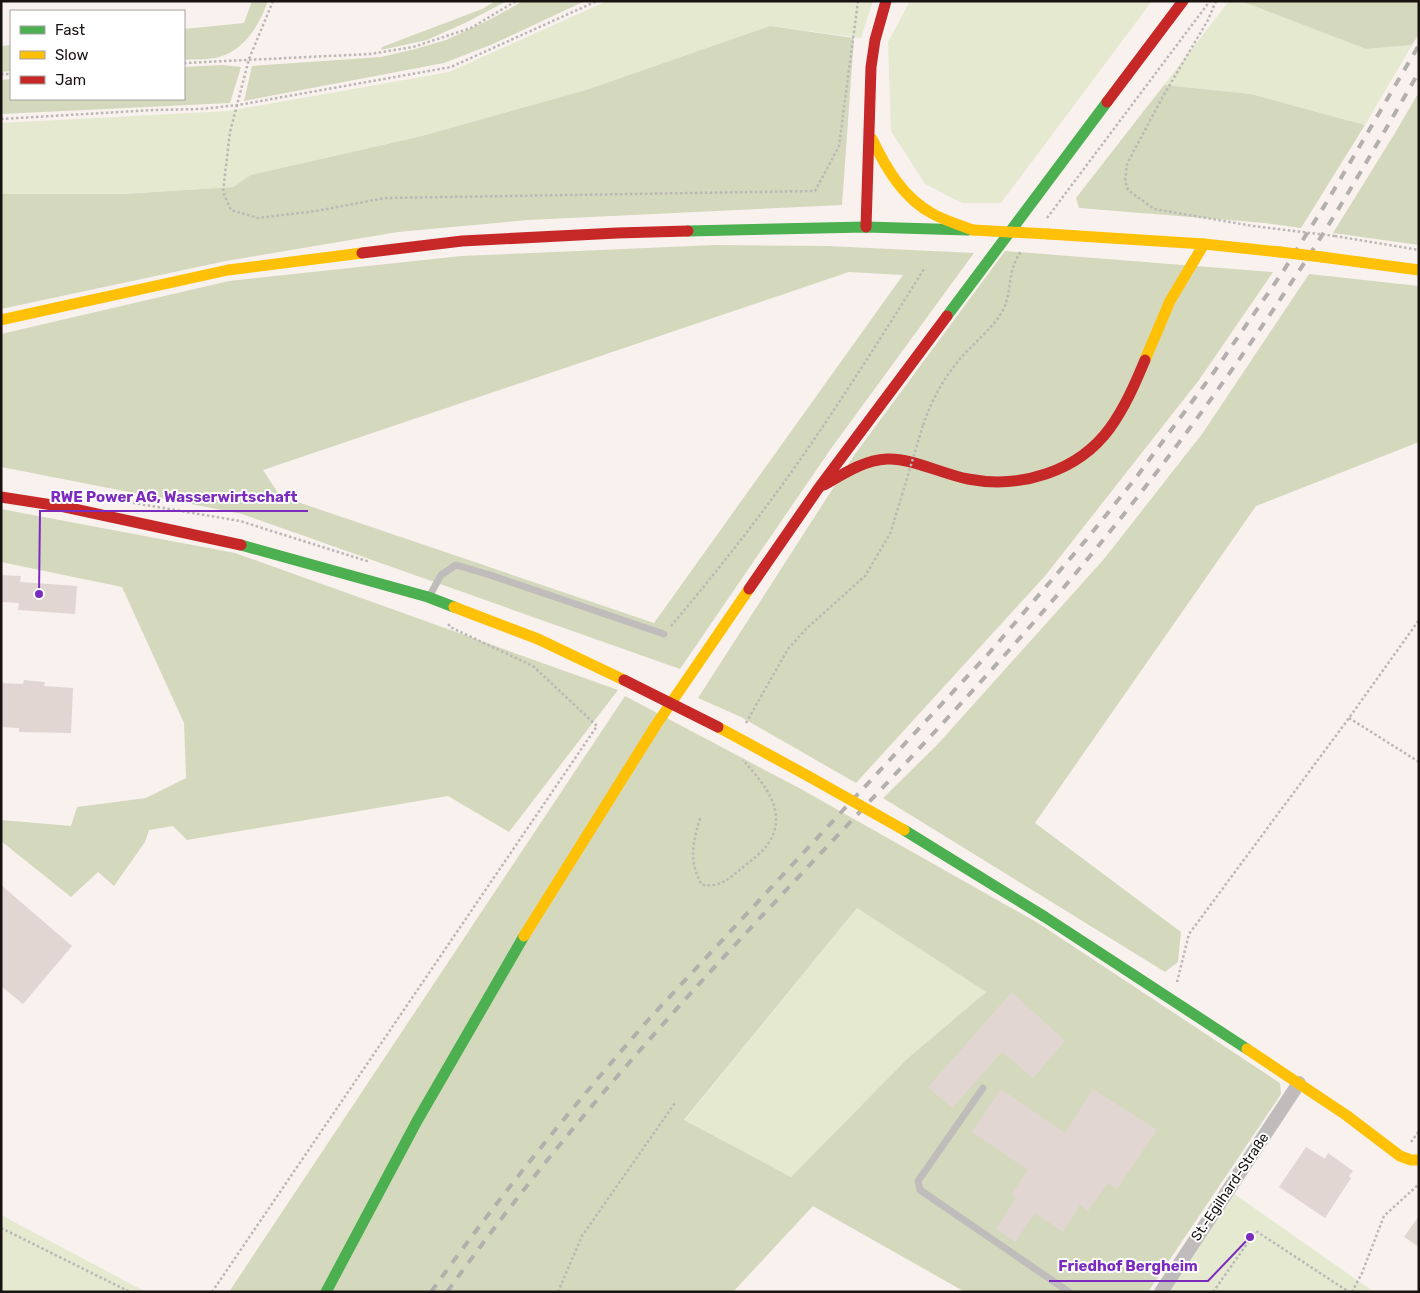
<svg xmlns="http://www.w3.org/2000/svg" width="1420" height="1293" viewBox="0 0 1420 1293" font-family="Rubik,sans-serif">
<rect width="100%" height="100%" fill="#f9f1ee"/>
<g fill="#e4e9d0">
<polygon points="607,1 873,1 861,38 770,26 586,90 418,137 252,175 233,187 123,194 1,194 1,123 228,111 449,72"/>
<polygon points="910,1 1152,1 1001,203 962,203 925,184 891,131 888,42"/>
<polygon points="1229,1 1241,1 1366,49 1412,45 1365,125 1251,94 1164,85"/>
<polygon points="857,908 986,992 907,1059 791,1177 684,1121"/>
<polygon points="1233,1193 1374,1292 1168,1292"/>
<polygon points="1,1215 146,1292 1,1292"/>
</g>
<g fill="#d4d9bd" fill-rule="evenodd">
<path d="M252,1H268C259,26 243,53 215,58C205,60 194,59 184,60V29L244,23Z"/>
<polygon points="496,1 507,1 465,23 427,40 381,50 382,47 482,9"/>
<polygon points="523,1 585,1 493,44 444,63 244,101 252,66 381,57 415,49 446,40 489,20"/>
<polygon points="1241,1 1419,1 1419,34 1412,45 1366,49"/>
<polygon points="770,26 854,38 842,205 528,220 398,232 226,261 1,309 1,194 123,194 233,187 251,175 418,137 586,90"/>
<polygon points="11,45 11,71 1,72 1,46"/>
<polygon points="222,65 241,67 230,103 1,114 1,80 11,79 11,99 184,99 184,67"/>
<polygon points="1164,85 1251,94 1365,125 1301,228 1265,223 1079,208 1076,198"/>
<polygon points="1419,92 1419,245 1333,233 1395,133"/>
<path d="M715,245L828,246L974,253L830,450L680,669L242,514L1,467V334L229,281L461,256ZM849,272L903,275L654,623L280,496L263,470Z"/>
<polygon points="1005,251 1273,272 1199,380 1045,576 856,783 741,717 698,698 855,454"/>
<polygon points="1309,274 1419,286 1419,442 1256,506 1035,823 1181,932 1178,962 1165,972 883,798 937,745 1104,559 1202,434"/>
<polygon points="1,509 235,553 618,690 509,832 448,796 187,840 173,826 149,830 145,842 114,886 98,872 71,897 1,841 1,820 71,826 77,807 146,798 186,778 184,723 122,587 1,562"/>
<path d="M625,696L801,789L1038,923L1280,1083L1281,1094L1148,1292H965L813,1206L733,1292H229ZM857,908L986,992L907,1059L791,1177L684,1120Z"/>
</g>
<g fill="#e1d6d2">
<polygon points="1,575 21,576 20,582 77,586 75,614 18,610 19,603 1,602"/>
<polygon points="24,680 45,682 44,686 73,688 71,733 19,732 19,728 1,727 1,683 23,684"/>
<polygon points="1,885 72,946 23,1004 1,986"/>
<polygon points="1012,992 1065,1041 1033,1078 1002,1052 952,1108 928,1087"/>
<polygon points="1001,1089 1065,1133 1093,1089 1157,1130 1117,1189 1108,1183 1088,1211 1080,1205 1063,1232 1035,1213 1015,1242 996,1229 1016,1198 1011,1194 1028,1170 972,1132"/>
<polygon points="1306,1147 1325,1159 1328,1153 1353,1171 1349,1176 1351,1178 1325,1218 1279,1187"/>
<polygon points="1419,1216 1419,1247 1404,1237"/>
</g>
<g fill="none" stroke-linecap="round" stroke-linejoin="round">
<g stroke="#bbb7b6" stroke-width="2.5" stroke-dasharray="2.5 2.5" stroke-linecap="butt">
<polyline points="273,1 249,59 230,132 223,192 231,210 258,218 316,211 385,198 815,191 839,146 858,1"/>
<polyline points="1216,1 1208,20 1162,98 1136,147 1127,164 1125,181 1128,190 1154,209 1253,226"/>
<polyline points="184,63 370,54 413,47 471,28 516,1"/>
<polyline points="1,74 11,74"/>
<polyline points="1,119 153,110 201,109 238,105 451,67 597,1"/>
<polyline points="1047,218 1210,1"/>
<polyline points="1335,236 1419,250"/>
<path d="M923,425C931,403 941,382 956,364C969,346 995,328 1004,308C1013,287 1006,272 1022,250"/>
<polyline points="128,502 240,521 370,562"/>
<path d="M671,626C714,575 756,522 795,467C840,403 882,336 924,269"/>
<polyline points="1349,718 1419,762"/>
<polyline points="746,723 788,649 806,629 865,576 890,534 902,495"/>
<path d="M700,818C693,843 688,861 702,885C721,887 729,879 742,868C753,859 766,850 772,837C786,807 761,781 743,760"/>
<polyline points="1177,982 1189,934 1349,718 1419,620"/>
<polyline points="1411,1142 1419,1131"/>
<polyline points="1,1228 130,1292"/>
<polyline points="212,1292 597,726 533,666 450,627 448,623"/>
<polyline points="558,1292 582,1236 675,1103"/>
<polyline points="1213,1292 1256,1231 1349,1292"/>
<polyline points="1352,1292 1362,1273 1384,1216 1419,1184"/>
</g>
<g stroke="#bfbcbb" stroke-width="7">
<polyline points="430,595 441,575 456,565 490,575 664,634"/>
<polyline points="983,1088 918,1181 920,1190 1069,1292"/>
</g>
<polyline stroke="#bfbcbb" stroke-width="14" points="1161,1292 1299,1083"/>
<g stroke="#4caf50" stroke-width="11">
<polyline points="688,231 866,227 968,230"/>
<polyline points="947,316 1107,102"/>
<polyline points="241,545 428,597 454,607"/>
<polyline points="904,830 1045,917 1247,1049"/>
<polyline points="326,1292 417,1121 524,936"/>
</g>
<g stroke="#ffc107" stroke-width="11">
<path d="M872,139C886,168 903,198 933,214C946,221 960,225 973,230"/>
<polyline points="1048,234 1204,244 1280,252"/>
<polyline points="1322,257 1419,270"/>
<polyline points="1,320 228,270 362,253"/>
<polyline points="1145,360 1170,301 1204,244"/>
<polyline points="454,607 538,639 624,680"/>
<polyline points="718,727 808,776"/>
<polyline points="524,936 656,725 749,589"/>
<polyline points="1247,1049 1346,1115 1400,1156 1411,1160 1419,1160"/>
</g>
<g stroke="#c62828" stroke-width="11">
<polyline points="1107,102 1183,1"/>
<polyline points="866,227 871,67 875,40 886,1"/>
<polyline points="362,253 462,241 617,233 688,231"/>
<path d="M824,485C843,474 864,460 887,459C912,458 942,474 968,479C1020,489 1078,472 1110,428C1125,407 1135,384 1145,360"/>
<polyline points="1,497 65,507 241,545"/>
<polyline points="749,589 818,489 947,316"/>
</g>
<g stroke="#b3afad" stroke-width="4" stroke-dasharray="9 9" stroke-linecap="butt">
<path d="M431,1292C499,1197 572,1107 649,1019L990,652L1086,540L1135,479L1214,372L1284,270L1328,200L1419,45"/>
<path d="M447,1292C504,1213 564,1137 628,1064C763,908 912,763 1047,607C1136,504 1218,394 1293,280C1338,213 1378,142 1419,72"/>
</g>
<g stroke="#bbb7b6" stroke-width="2.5" stroke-dasharray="2.5 2.5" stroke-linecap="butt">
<polyline points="1253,226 1335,236"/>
<polyline points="902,495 923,425"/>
</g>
<g stroke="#ffc107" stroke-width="11">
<polyline points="973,230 1048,234"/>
<polyline points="1280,252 1322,257"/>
<polyline points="808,776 904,830"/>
</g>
<polyline stroke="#c62828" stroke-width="11" points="624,680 718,727"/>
</g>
<g text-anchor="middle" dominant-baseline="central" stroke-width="4" stroke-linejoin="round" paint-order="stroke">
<g font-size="14" fill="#181311" stroke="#fff">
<text transform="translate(1230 1187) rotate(-56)">St.-Egilhard-Straße</text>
</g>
</g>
<path fill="none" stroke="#7b2cbf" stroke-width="2" d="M39 594L40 511H308M1250 1237L1208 1281H1049"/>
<g fill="#7b2cbf" stroke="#fff" stroke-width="2">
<circle cx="39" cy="594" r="5"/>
<circle cx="1250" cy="1237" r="5"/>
</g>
<g font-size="15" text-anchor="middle" font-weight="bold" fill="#7b2cbf" stroke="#fff" stroke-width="4" stroke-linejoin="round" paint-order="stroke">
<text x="174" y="502">RWE Power AG, Wasserwirtschaft</text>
<text x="1128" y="1271">Friedhof Bergheim</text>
</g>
<rect width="1420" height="1293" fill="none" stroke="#181311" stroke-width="5"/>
<rect x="10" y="10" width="175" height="90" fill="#ffffff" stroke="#a3a1a0"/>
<rect x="20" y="26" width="25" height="8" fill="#4caf50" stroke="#a3a1a0"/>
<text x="55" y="35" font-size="15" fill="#181311">Fast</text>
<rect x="20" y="51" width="25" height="8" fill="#ffc107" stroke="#a3a1a0"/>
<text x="55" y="60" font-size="15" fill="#181311">Slow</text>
<rect x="20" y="76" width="25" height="8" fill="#c62828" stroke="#a3a1a0"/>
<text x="55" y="85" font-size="15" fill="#181311">Jam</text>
</svg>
